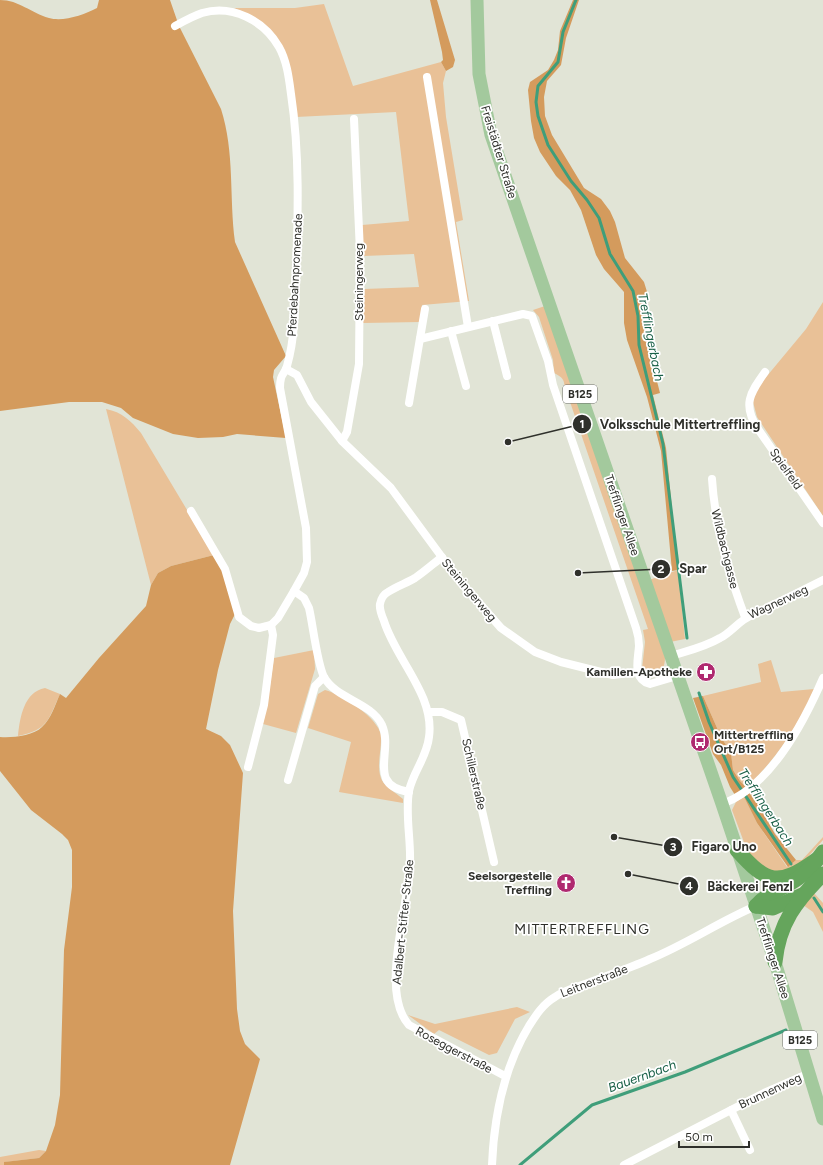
<svg xmlns="http://www.w3.org/2000/svg" width="823" height="1165" viewBox="0 0 823 1165" font-family="Figtree,sans-serif">
<rect width="100%" height="100%" fill="#e1e4d6"/>
<g fill="#e9c197">
<polygon points="324,4 353,86 441,62 446,71 443,83 446,117 463,220 456,222 469,301 422,305 420,322 363,323 364,289 419,287 414,254 364,256 362,225 409,221 396,112 296,117 286,59 251,16 234,8 295,8"/>
<polygon points="823,302 823,516 757,417 753,402 757,388 806,329"/>
<path d="M545,306L665,657C665,665 663,672 655,677L647,676L642,669L645,642L643,630L648,629L569,399L564,401C561,387 571,381 554,373L553,360L539,317L533,310Z"/>
<path d="M106,409C122,412 131,421 141,433L214,555L171,566L158,573L151,585Z"/>
<polygon points="678,570 685,639 670,642 649,580"/>
<polygon points="314,650 315,669 296,733 263,724 268,700 274,658"/>
<path d="M771,660L781,692L814,689C802,721 772,765 746,787L740,781L733,770L731,753L721,737L703,696L761,682L758,664Z"/>
<path d="M45,688L60,694C48,720 48,730 18,736C20,717 24,692 45,688Z"/>
<path d="M325,690C342,694 378,718 381,735C382,748 377,762 380,775C382,786 395,792 403,799V803L339,792L351,742L308,728L318,694Z"/>
<polygon points="744,797 757,823 787,867 796,860 802,860 823,837 823,840 806,859 792,871 770,872 748,853 732,810 736,802"/>
<polygon points="814,893 823,903 823,932 813,912 803,905"/>
<polygon points="517,1007 530,1012 515,1019 497,1053 489,1055 439,1030 434,1034 408,1015 435,1024"/>
<polygon points="39,1150 46,1151 39,1158 5,1162 4,1165 0,1165 0,1157"/>
</g>
<g fill="#d49b5d">
<path d="M0,0C19,0 31,13 49,18C63,22 84,15 97,8L99,0H170L179,26L221,109C235,153 229,197 235,242L286,356L274,370L273,377L286,438L237,434L223,437L198,438L173,434L133,418L121,408L102,402H69L0,411Z"/>
<polygon points="430,0 437,0 455,60 453,67 446,71 441,62 443,60 442,52"/>
<polygon points="573,0 579,0 566,38 561,65 547,81 544,97 545,116 552,135 584,188 601,199 610,211 615,222 625,258 644,282 648,295 645,334 660,393 653,395 666,448 678,570 672,571 661,451 647,397 627,340 624,323 624,292 604,269 596,255 581,210 570,190 556,176 540,152 534,138 531,121 528,90 530,82 548,70 554,60 558,50 560,31"/>
<path d="M214,555L223,570L235,614L230,624L218,670L206,729L221,736L230,745L243,773L233,911L237,1009L240,1031L245,1044L260,1059L230,1165H4V1162L39,1158L46,1151L55,1125L60,1095L64,950L72,887V850L68,840L62,834L31,810L0,771V737C12,738 33,736 42,727C51,719 55,705 60,694L66,698L99,658L146,606L151,585L158,573L171,566Z"/>
<polygon points="703,696 721,737 731,753 733,770 740,781 746,787 735,795 730,787 721,765 713,754 693,698"/>
<polygon points="751,792 775,834 796,860 788,867 757,823 744,797"/>
</g>
<g fill="none" stroke-linecap="round" stroke-linejoin="round">
<g stroke="#3f9e7a" stroke-width="3">
<polyline points="576,0 563,32 558,62 538,86 536,102 538,116 548,145 571,181 587,200 599,218 610,254 633,291 638,316 639,345 663,444 687,638"/>
<polyline points="699,693 709,722 733,777 791,864"/>
<polyline points="814,898 823,912"/>
<polyline points="520,1165 592,1105 685,1072 786,1030"/>
</g>
<g stroke="#fff" stroke-width="8">
<path d="M175,26C184,21 193,16 202,13C233,4 264,21 279,47C287,61 289,79 291,94C300,154 298,215 296,276C295,292 296,308 294,324C293,338 291,352 287,366C284,376 280,373 280,388L306,528L307,562L304,573L294,591L278,618L271,625L259,628L251,626L239,617L225,569L191,511"/>
<polyline points="427,77 468,327"/>
<polyline points="493,321 507,376"/>
<polyline points="451,331 466,386"/>
<path d="M420,339L523,314L532,316L548,361L553,385L636,628C638,634 639,640 639,646C638,660 632,679 650,684L677,676"/>
<polyline points="286,369 297,375 311,402 342,441 391,488 458,579 501,628 535,652 561,662 613,675 637,672"/>
<path d="M765,372C750,393 742,405 758,429L823,523"/>
<polyline points="409,403 425,309"/>
<polyline points="342,441 347,432 359,364 360,252 354,119"/>
<path d="M712,479C715,527 728,572 745,617"/>
<path d="M442,557C433,564 424,572 415,578C407,583 397,586 388,592C384,594 381,599 380,604C379,609 382,616 384,621C396,660 435,695 429,737C427,757 413,772 409,791C405,814 411,839 410,863C409,906 379,992 409,1025L505,1076"/>
<path d="M294,591L304,598L309,608C313,625 317,663 324,677C336,699 371,702 382,725C394,752 366,785 409,792"/>
<path d="M671,656C687,651 705,647 720,638C732,632 740,619 753,615L823,580"/>
<polyline points="429,712 442,712 461,720 494,862"/>
<polyline points="248,767 264,705 273,635 271,625"/>
<polyline points="288,780 315,686 324,677"/>
<path d="M722,804C770,787 804,722 823,678"/>
<polyline points="731,1110 750,1150"/>
<path d="M492,1165C494,1116 503,1069 529,1026C536,1015 543,1004 555,997C565,990 577,987 588,983C609,975 630,968 650,959C687,944 720,921 756,906"/>
<polyline points="624,1165 764,1093 810,1073"/>
</g>
<polyline stroke="#a3c99d" stroke-width="13" points="477,0 479,74 491,135 722,804 775,962 823,1119"/>
<g stroke="#65a55c" stroke-width="15">
<path d="M737,850C767,884 778,887 816,860"/>
<path d="M756,906C768,892 783,889 797,879C808,872 816,862 823,852"/>
<polyline points="756,906 773,908 802,895"/>
<path d="M775,962C779,923 796,901 823,874"/>
</g>
</g>
<defs>
<g id="pharmacy-disc" transform="scale(1)"><circle r="9.5" fill="#af296f" stroke="#fff"/><path d="M-2-6h4v4h4v4h-4v4h-4v-4h-4v-4h4Z" fill="#fff"/></g>
<g id="bus-disc" transform="scale(1)"><circle r="9.5" fill="#af296f" stroke="#fff"/><path d="M-5-6H5V4H4V6H2V4H-2V6H-4V4H-5ZM-3.5-4V0h7V-4ZM-3.5 1.2v1.5H-2V1.2ZM2 1.2v1.5H3.5V1.2Z" fill="#fff"/></g>
<g id="church-disc" transform="scale(1)"><circle r="9.5" fill="#af296f" stroke="#fff"/><path d="M-1.2-6h2.4v3.5h3.3v2.4h-3.3V6h-2.4V-.1h-3.3v-2.4h3.3Z" fill="#fff"/></g>
</defs>
<g fill-rule="evenodd">
<use href="#pharmacy-disc" x="706" y="672"/>
<use href="#bus-disc" x="700" y="742"/>
<use href="#church-disc" x="566" y="883"/>
</g>
<g text-anchor="middle" dominant-baseline="central" stroke-width="3.5" stroke-linejoin="round" paint-order="stroke">
<g fill="#fff" stroke="#6d6e6b" stroke-width="1">
<rect x="563" y="385" width="34" height="18" rx="3"/>
<rect x="783" y="1031" width="34" height="18" rx="3"/>
</g>
<g font-size="11" font-weight="bold" fill="#2f302b">
<text x="580" y="394">B125</text>
<text x="800" y="1040">B125</text>
</g>
<g font-size="12" fill="#2f302b" stroke="#fff">
<text transform="translate(499 152) rotate(73)">Freistädter Straße</text>
<text transform="translate(295 275) rotate(-87)">Pferdebahnpromenade</text>
<text transform="translate(359 282) rotate(-90)">Steiningerweg</text>
<text transform="translate(786 469) rotate(55)">Spielfeld</text>
<text transform="translate(622 515) rotate(71)">Trefflinger Allee</text>
<text transform="translate(725 549) rotate(76)">Wildbachgasse</text>
<text transform="translate(469 590) rotate(50)">Steiningerweg</text>
<text transform="translate(778 602) rotate(-25)">Wagnerweg</text>
<text transform="translate(474 774) rotate(77)">Schillerstraße</text>
<text transform="translate(403 922) rotate(-84)">Adalbert-Stifter-Straße</text>
<text transform="translate(773 958) rotate(72)">Trefflinger Allee</text>
<text transform="translate(594 981) rotate(-21)">Leitnerstraße</text>
<text transform="translate(454 1050) rotate(28)">Roseggerstraße</text>
<text transform="translate(770 1091) rotate(-25)">Brunnenweg</text>
</g>
<g font-size="12" font-weight="bold" fill="#2f302b" stroke="#fff" text-anchor="end">
<text x="692" y="672">Kamillen-Apotheke</text>
<text x="714" y="735" text-anchor="start">Mittertreffling<tspan x="714" dy="14">Ort/B125</tspan></text>
<text x="552" y="876">Seelsorgestelle<tspan x="552" dy="14">Treffling</tspan></text>
</g>
<g font-size="13" font-style="italic" fill="#1a6148" stroke="#fff">
<text transform="translate(651 337) rotate(79)">Trefflingerbach</text>
<text transform="translate(766 807) rotate(57)">Trefflingerbach</text>
<text transform="translate(642 1076) rotate(-20)">Bauernbach</text>
</g>
<g font-size="14" letter-spacing="1" fill="#2f302b" stroke="#fff">
<text x="582" y="929">MITTERTREFFLING</text>
</g>
</g>
<path fill="none" stroke="#2f302b" stroke-width="1.5" d="M508 442L582 424M578 573L661 569M614 837L673 847M628 874L689 886"/>
<g fill="#2f302b" stroke="#fff" stroke-width="1.5">
<circle cx="508" cy="442" r="4"/>
<circle cx="578" cy="573" r="4"/>
<circle cx="614" cy="837" r="4"/>
<circle cx="628" cy="874" r="4"/>
<circle cx="582" cy="424" r="10"/>
<circle cx="661" cy="569" r="10"/>
<circle cx="673" cy="847" r="10"/>
<circle cx="689" cy="886" r="10"/>
</g>
<g font-size="12" text-anchor="middle" font-weight="bold" fill="#fff">
<text x="582" y="428">1</text>
<text x="661" y="573">2</text>
<text x="673" y="851">3</text>
<text x="689" y="890">4</text>
</g>
<g font-size="13" text-anchor="middle" font-weight="bold" fill="#2f302b" stroke="#fff" stroke-width="3.5" stroke-linejoin="round" paint-order="stroke">
<text x="680" y="429">Volksschule Mittertreffling</text>
<text x="693" y="573">Spar</text>
<text x="724" y="851">Figaro Uno</text>
<text x="750" y="891">Bäckerei Fenzl</text>
</g>
<path d="M679 1141v6h70v-6" fill="none" stroke="#2f302b" stroke-width="2"/>
<text x="685" y="1141" font-size="12" fill="#2f302b" stroke="#ffffff" stroke-width="3" paint-order="stroke">50 m</text>
</svg>
